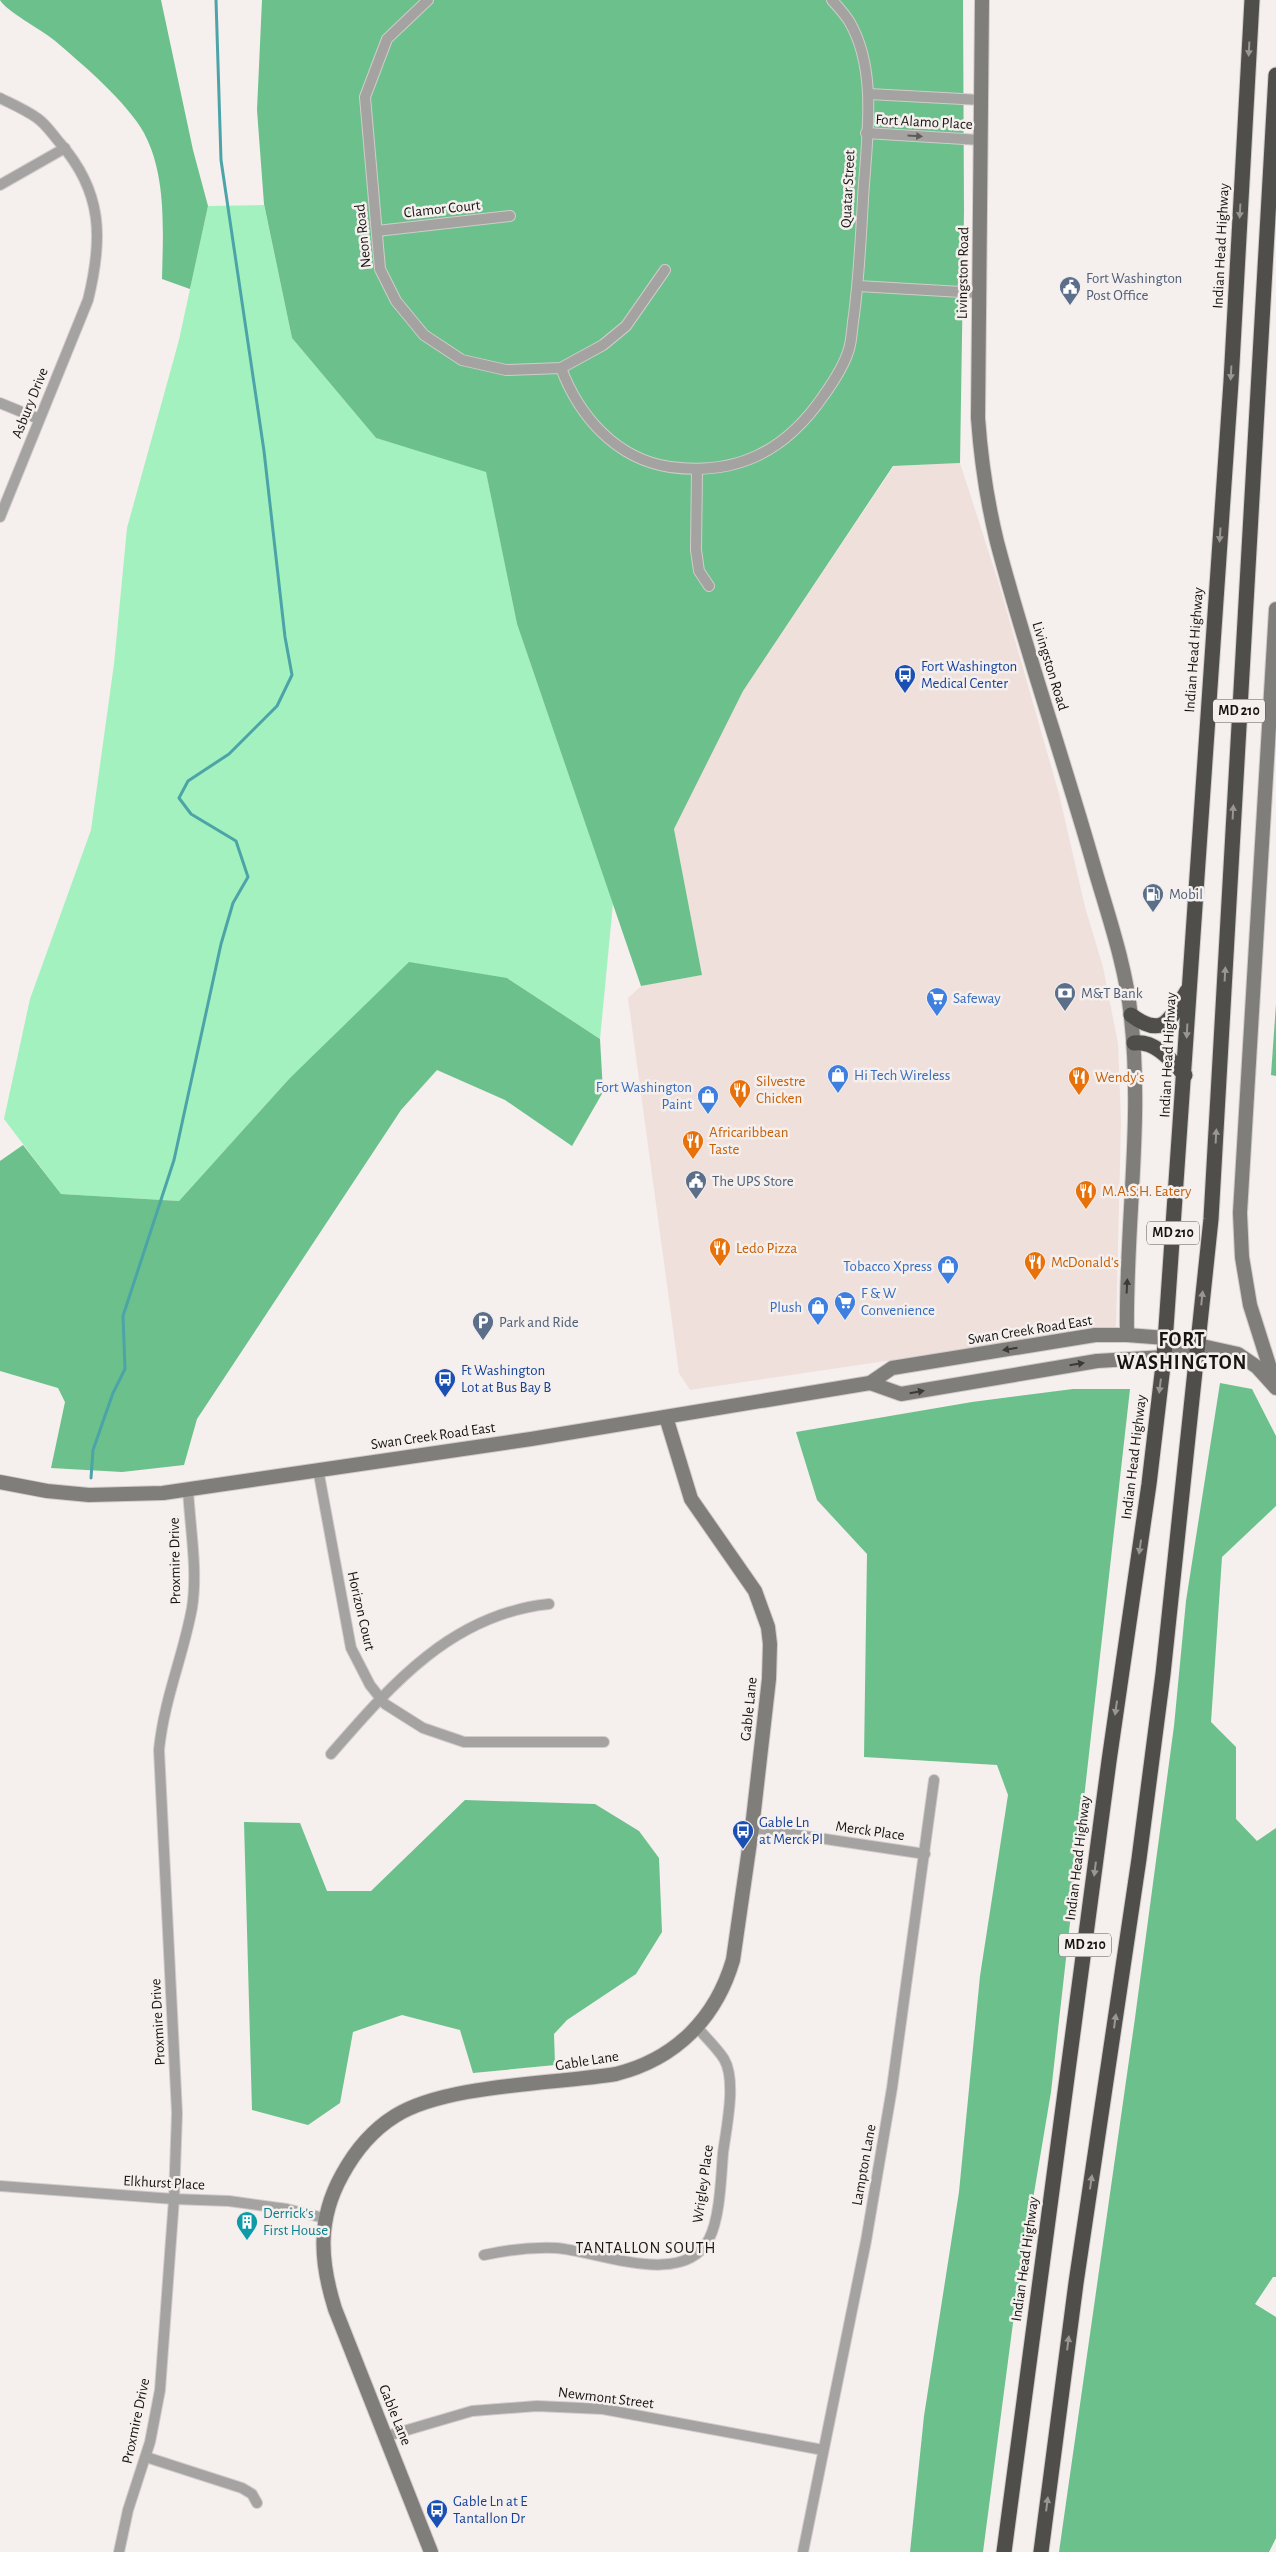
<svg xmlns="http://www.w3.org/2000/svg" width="1276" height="2552" viewBox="0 0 1276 2552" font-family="'Alegreya Sans',sans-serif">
<rect width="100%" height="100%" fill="#f5efed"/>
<polygon fill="#efe0db" points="960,463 999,584 1059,794 1085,907 1103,967 1118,1044 1121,1122 1116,1327 690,1390 679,1373 628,998 641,986 702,975 674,829 743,691 894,466"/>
<polygon fill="#a2f1be" points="264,205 292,338 376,438 486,471 517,624 613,903 600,1039 507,978 289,1079 179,1201 61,1194 4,1119 30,999 91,830 114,664 127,528 179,340 208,206"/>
<g fill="#6cc08c">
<path d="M0,0H161L193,150L208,206L190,289L162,279C163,232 167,176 144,133C127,102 81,63 54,40C43,31 5,10 0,0Z"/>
<polygon points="262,0 963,0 964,211 960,463 893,466 743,691 674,829 702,975 641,986 517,624 486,472 376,438 292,338 264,204 257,110"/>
<polygon points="409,962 507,978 600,1039 603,1092 572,1146 505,1100 437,1070 401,1110 197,1419 184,1465 122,1472 51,1468 65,1402 58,1388 0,1371 0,1161 23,1145 61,1194 179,1201 289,1079"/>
<polygon points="1276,1004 1276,1076 1271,1075"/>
<polygon points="1220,1383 1252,1389 1276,1436 1276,1506 1222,1557 1211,1722 1236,1747 1236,1819 1257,1841 1276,1828 1276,2277 1273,2277 1255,2304 1276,2317 1276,2538 1269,2552 1059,2552 1135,2018 1174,1726 1186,1601"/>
<polygon points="1073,1389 1130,1389 1051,2092 1016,2300 983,2552 910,2552 924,2416 959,2192 980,1976 1008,1795 997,1765 864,1757 867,1554 817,1500 796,1432 972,1402"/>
<polygon points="465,1800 595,1804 639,1831 659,1858 662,1932 636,1974 567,2020 554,2034 555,2065 473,2073 460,2030 402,2015 353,2032 340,2103 308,2125 252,2110 244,1822 300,1823 327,1891 371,1891"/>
</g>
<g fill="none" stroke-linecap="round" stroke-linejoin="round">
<polyline stroke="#4ca4a8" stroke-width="3" points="91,1478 93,1450 113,1393 125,1369 123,1316 174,1160 221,944 233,903 248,877 236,841 191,814 179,798 188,781 229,754 277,706 292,675 285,637 264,451 221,160 216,0"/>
<g stroke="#d1ccca" stroke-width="12">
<g id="street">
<polyline points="428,0 387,39 365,97 380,269 396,301 424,335 462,360 506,370 561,368 603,345 626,326 665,270"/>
<polyline points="869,94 981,100"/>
<path d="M0,98C12,104 26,110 37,118C46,124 53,135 60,143C103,192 103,239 88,300L0,517"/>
<polyline points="866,133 980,140"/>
<polyline points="0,185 65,148"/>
<polyline points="377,231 510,216"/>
<polyline points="858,286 979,293"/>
<path d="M561,368C579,416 616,459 670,467C737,476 786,451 824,395C834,381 844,366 849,349C852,339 852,326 854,315C859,277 861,238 863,199C866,143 879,71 849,21C844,13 838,7 832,0"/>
<polyline points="0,403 39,419"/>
<polyline points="697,470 696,550 699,571 709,586"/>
<polyline points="318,1469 351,1648 370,1685 385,1704 423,1728 464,1742 604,1742"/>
<path d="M331,1754C391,1685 452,1614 549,1604"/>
<polyline points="752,1828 925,1854"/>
<polyline points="0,2186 174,2199 229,2201 287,2209 324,2218"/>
<path d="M484,2255C507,2250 532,2247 556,2248C599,2251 683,2289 709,2239C720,2218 721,2178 723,2153C726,2129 737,2081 724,2059C717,2048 706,2038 697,2027"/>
<polyline points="387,2436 472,2411 537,2406 603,2409 823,2450"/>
<polyline points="146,2457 242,2488 252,2494 257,2503"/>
<path d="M119,2552L128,2510L150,2442L160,2390L174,2199L177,2113L159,1750C164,1699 183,1657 192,1608C198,1570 190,1528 188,1489"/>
<polyline points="803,2552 866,2241 892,2088 934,1780"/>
</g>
</g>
<g stroke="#d1ccca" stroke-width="16">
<g id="secondary">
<path d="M982,0L978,418C981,460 987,501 997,542C1026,652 1064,760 1095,870C1109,918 1126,967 1131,1017C1143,1123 1125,1229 1127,1335"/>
<polyline points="1274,1381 1250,1305 1242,1257 1240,1213 1276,609"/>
<polyline points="870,1383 901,1394 1097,1361 1164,1357 1197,1346"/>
<polyline points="0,1482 47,1491 89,1495 163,1493 531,1439 870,1383 892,1368 1095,1335 1127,1335 1166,1338 1238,1354 1257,1367 1276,1388"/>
<path d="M431,2552L335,2309C320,2261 317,2220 342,2175C355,2151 371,2131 395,2116C446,2084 555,2084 616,2074C676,2059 716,2018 733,1960L752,1828L769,1679L770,1644L768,1627L755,1591L691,1499L666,1417"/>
</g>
</g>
<g stroke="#d1ccca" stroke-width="17">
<g id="highway">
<path d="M1131,1015C1164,1040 1171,1018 1187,991"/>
<path d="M1134,1043C1155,1040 1171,1060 1185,1075"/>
<polyline points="1004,2552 1109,1761 1149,1484 1164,1357 1231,382 1252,0"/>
<polyline points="1041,2552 1076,2283 1139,1859 1163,1674 1211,1219 1276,75"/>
</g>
</g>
<use href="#street" stroke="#a4a3a1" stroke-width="10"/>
<use href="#secondary" stroke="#807e7b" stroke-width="14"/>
<use href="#highway" stroke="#504e4a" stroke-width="15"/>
</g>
<defs><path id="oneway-solid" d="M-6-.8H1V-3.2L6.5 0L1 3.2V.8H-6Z" transform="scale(1.25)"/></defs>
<g fill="#9a9693">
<use href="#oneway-solid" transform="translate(1249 49) rotate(93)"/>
<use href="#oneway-solid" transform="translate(1240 211) rotate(93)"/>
<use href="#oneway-solid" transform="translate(1231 373) rotate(93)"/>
<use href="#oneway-solid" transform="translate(1220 535) rotate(94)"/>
<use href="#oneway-solid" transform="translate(1233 812) rotate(-87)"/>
<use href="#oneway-solid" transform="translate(1225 974) rotate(-87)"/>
<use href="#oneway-solid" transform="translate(1187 1031) rotate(93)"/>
<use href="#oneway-solid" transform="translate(1216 1136) rotate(-87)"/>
<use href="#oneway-solid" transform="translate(1202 1298) rotate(-84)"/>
<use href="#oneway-solid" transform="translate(1160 1386) rotate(97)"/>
<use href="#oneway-solid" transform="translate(1140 1547) rotate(98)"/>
<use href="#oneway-solid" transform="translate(1116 1708) rotate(98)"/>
<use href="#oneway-solid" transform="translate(1095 1869) rotate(97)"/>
<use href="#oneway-solid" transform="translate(1115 2021) rotate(-82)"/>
<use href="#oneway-solid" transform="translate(1091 2182) rotate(-82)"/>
<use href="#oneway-solid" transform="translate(1068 2343) rotate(-83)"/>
<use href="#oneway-solid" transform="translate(1047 2504) rotate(-83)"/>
</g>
<use fill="#5e5c5a" href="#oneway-solid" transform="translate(915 136) rotate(3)"/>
<g fill="#3c3a38">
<use href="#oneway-solid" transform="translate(1127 1286) rotate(-87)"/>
<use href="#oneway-solid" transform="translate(1010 1349) rotate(171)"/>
<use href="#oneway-solid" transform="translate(1077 1364) rotate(-9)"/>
<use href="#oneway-solid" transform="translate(917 1392) rotate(-10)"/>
</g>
<defs>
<g id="civic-pin" transform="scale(1.125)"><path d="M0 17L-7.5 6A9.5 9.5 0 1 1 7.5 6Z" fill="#5c6f8a" stroke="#f5efed"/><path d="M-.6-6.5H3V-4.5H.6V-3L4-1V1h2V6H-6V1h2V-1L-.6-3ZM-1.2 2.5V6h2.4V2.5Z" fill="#fff"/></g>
<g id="bus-pin" transform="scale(1.125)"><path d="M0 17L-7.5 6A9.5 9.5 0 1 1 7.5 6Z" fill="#1a4fb4" stroke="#f5efed"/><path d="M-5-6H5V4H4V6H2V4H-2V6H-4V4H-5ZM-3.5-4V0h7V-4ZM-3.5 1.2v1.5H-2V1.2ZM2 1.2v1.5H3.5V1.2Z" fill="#fff"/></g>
<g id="fuel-pin" transform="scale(1.125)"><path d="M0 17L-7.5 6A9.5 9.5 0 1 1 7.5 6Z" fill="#5c6f8a" stroke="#f5efed"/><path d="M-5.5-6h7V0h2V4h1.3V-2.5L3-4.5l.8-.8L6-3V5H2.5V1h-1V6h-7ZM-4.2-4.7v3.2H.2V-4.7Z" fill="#fff"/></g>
<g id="bank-pin" transform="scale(1.125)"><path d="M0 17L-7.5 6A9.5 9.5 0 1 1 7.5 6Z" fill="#5c6f8a" stroke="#f5efed"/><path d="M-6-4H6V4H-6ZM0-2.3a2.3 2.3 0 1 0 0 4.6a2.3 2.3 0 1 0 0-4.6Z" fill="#fff"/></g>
<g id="supermarket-pin" transform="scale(1.125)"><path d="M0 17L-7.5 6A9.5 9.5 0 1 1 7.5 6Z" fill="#3f7fe0" stroke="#f5efed"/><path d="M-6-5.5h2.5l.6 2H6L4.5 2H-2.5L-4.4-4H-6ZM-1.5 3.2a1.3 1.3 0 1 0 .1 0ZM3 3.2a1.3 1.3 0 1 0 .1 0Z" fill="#fff"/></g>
<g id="shop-pin" transform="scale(1.125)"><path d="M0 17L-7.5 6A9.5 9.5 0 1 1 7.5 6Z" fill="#3f7fe0" stroke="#f5efed"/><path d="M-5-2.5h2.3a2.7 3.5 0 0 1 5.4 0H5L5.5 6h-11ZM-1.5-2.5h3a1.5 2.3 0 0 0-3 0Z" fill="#fff"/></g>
<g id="restaurant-pin" transform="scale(1.125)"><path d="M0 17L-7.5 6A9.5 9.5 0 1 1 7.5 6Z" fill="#e8710a" stroke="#f5efed"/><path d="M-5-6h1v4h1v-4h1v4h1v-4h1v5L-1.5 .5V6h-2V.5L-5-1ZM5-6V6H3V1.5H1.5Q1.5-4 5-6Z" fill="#fff"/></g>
<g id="parking-pin" transform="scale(1.125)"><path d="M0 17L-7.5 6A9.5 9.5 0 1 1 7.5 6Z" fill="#5c6f8a" stroke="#f5efed"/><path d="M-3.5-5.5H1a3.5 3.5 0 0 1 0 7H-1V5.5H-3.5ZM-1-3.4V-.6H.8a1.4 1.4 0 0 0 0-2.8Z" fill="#fff"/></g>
<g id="building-pin" transform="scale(1.125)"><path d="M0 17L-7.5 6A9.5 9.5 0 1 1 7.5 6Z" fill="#0f9aa8" stroke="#f5efed"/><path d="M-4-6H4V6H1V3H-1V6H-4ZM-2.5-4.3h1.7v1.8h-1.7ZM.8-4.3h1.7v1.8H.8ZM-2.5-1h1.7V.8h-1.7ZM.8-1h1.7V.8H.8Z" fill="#fff"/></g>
</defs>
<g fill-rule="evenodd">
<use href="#civic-pin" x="1070" y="287"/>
<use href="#bus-pin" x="905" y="675"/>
<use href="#fuel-pin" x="1153" y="894"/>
<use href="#bank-pin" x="1065" y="993"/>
<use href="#supermarket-pin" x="937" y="998"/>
<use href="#shop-pin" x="838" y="1075"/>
<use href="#restaurant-pin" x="1079" y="1077"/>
<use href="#restaurant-pin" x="740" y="1090"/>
<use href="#shop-pin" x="708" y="1096"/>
<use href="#restaurant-pin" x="693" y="1141"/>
<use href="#civic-pin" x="696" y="1181"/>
<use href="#restaurant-pin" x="1086" y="1191"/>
<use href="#restaurant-pin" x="720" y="1248"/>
<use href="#restaurant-pin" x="1035" y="1262"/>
<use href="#shop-pin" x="948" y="1266"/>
<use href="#supermarket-pin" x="845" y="1302"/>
<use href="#shop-pin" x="818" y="1307"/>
<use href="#parking-pin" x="483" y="1322"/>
<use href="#bus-pin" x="445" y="1379"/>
<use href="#bus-pin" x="743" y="1831"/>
<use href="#building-pin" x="247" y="2222"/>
<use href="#bus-pin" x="437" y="2510"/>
</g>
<g text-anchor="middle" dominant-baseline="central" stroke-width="5" stroke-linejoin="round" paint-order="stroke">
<g fill="#f5efed" stroke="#5a5655" stroke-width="1">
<rect x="1213" y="699.5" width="52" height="23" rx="4"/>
<rect x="1147" y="1221.5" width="52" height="23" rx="4"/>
<rect x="1059" y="1933.5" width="52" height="23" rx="4"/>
</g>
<g font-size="14" font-weight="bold" fill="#171514">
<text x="1239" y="711">MD 210</text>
<text x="1173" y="1233">MD 210</text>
<text x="1085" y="1945">MD 210</text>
</g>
<g font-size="15" fill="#171514" stroke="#f5efed">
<text transform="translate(924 122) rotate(3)">Fort Alamo Place</text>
<text transform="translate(848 189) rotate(-87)">Quatar Street</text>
<text transform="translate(442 209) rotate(-6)">Clamor Court</text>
<text transform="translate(363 236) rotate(-96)">Neon Road</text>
<text transform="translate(1221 246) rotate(-87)">Indian Head Highway</text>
<text transform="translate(963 273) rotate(-89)">Livingston Road</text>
<text transform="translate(30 403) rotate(-68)">Asbury Drive</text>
<text transform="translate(1194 650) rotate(-86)">Indian Head Highway</text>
<text transform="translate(1050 666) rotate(73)">Livingston Road</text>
<text transform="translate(1168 1055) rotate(-87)">Indian Head Highway</text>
<text transform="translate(1030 1330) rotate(-9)">Swan Creek Road East</text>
<text transform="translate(433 1436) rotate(-8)">Swan Creek Road East</text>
<text transform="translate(1134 1457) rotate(-83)">Indian Head Highway</text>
<text transform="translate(175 1561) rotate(-91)">Proxmire Drive</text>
<text transform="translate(361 1611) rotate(77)">Horizon Court</text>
<text transform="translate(749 1709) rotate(-84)">Gable Lane</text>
<text transform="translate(870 1831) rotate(8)">Merck Place</text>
<text transform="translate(1078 1858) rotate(-83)">Indian Head Highway</text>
<text transform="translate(158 2022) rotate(-93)">Proxmire Drive</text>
<text transform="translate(587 2061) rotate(-9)">Gable Lane</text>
<text transform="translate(864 2165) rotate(-80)">Lampton Lane</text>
<text transform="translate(164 2183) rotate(3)">Elkhurst Place</text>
<text transform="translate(703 2184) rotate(-82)">Wrigley Place</text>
<text transform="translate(1025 2259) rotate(-82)">Indian Head Highway</text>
<text transform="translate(606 2398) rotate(7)">Newmont Street</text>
<text transform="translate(395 2415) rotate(68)">Gable Lane</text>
<text transform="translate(136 2421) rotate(-78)">Proxmire Drive</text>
</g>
<g font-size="15" fill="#4e5e75" stroke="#f5efed" text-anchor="start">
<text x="1086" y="278">Fort Washington<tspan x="1086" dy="17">Post Office</tspan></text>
<text x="1169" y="894">Mobil</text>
<text x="1081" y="993">M&amp;T Bank</text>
<text x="712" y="1181">The UPS Store</text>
<text x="499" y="1322">Park and Ride</text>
</g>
<g font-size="15" fill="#164399" stroke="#f5efed" text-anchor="start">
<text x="921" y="666">Fort Washington<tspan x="921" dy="17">Medical Center</tspan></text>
<text x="461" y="1370">Ft Washington<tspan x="461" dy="17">Lot at Bus Bay B</tspan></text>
<text x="759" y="1822">Gable Ln<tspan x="759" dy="17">at Merck Pl</tspan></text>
<text x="453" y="2501">Gable Ln at E<tspan x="453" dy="17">Tantallon Dr</tspan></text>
</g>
<g font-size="15" fill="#366cbe" stroke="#f5efed" text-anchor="start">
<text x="953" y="998">Safeway</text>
<text x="854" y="1075">Hi Tech Wireless</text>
<text x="692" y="1087" text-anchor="end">Fort Washington<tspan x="692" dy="17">Paint</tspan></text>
<text x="932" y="1266" text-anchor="end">Tobacco Xpress</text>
<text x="861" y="1293">F &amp; W<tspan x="861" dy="17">Convenience</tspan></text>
<text x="802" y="1307" text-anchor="end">Plush</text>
</g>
<g font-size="15" fill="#c56008" stroke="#f5efed" text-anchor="start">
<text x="1095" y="1077">Wendy's</text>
<text x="756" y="1081">Silvestre<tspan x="756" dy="17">Chicken</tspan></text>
<text x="709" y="1132">Africaribbean<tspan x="709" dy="17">Taste</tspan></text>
<text x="1102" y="1191">M.A.S.H. Eatery</text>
<text x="736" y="1248">Ledo Pizza</text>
<text x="1051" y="1262">McDonald's</text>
</g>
<g font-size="15" fill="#0d838f" stroke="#f5efed" text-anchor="start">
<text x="263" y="2213">Derrick's<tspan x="263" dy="17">First House</tspan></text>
</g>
<g font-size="16" letter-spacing="1" fill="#171514" stroke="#f5efed">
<text x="646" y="2248">TANTALLON SOUTH</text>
</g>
<g font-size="20" font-weight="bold" letter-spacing="1" fill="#171514" stroke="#f5efed">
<text x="1182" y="1340">FORT<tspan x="1182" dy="23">WASHINGTON</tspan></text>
</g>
</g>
</svg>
